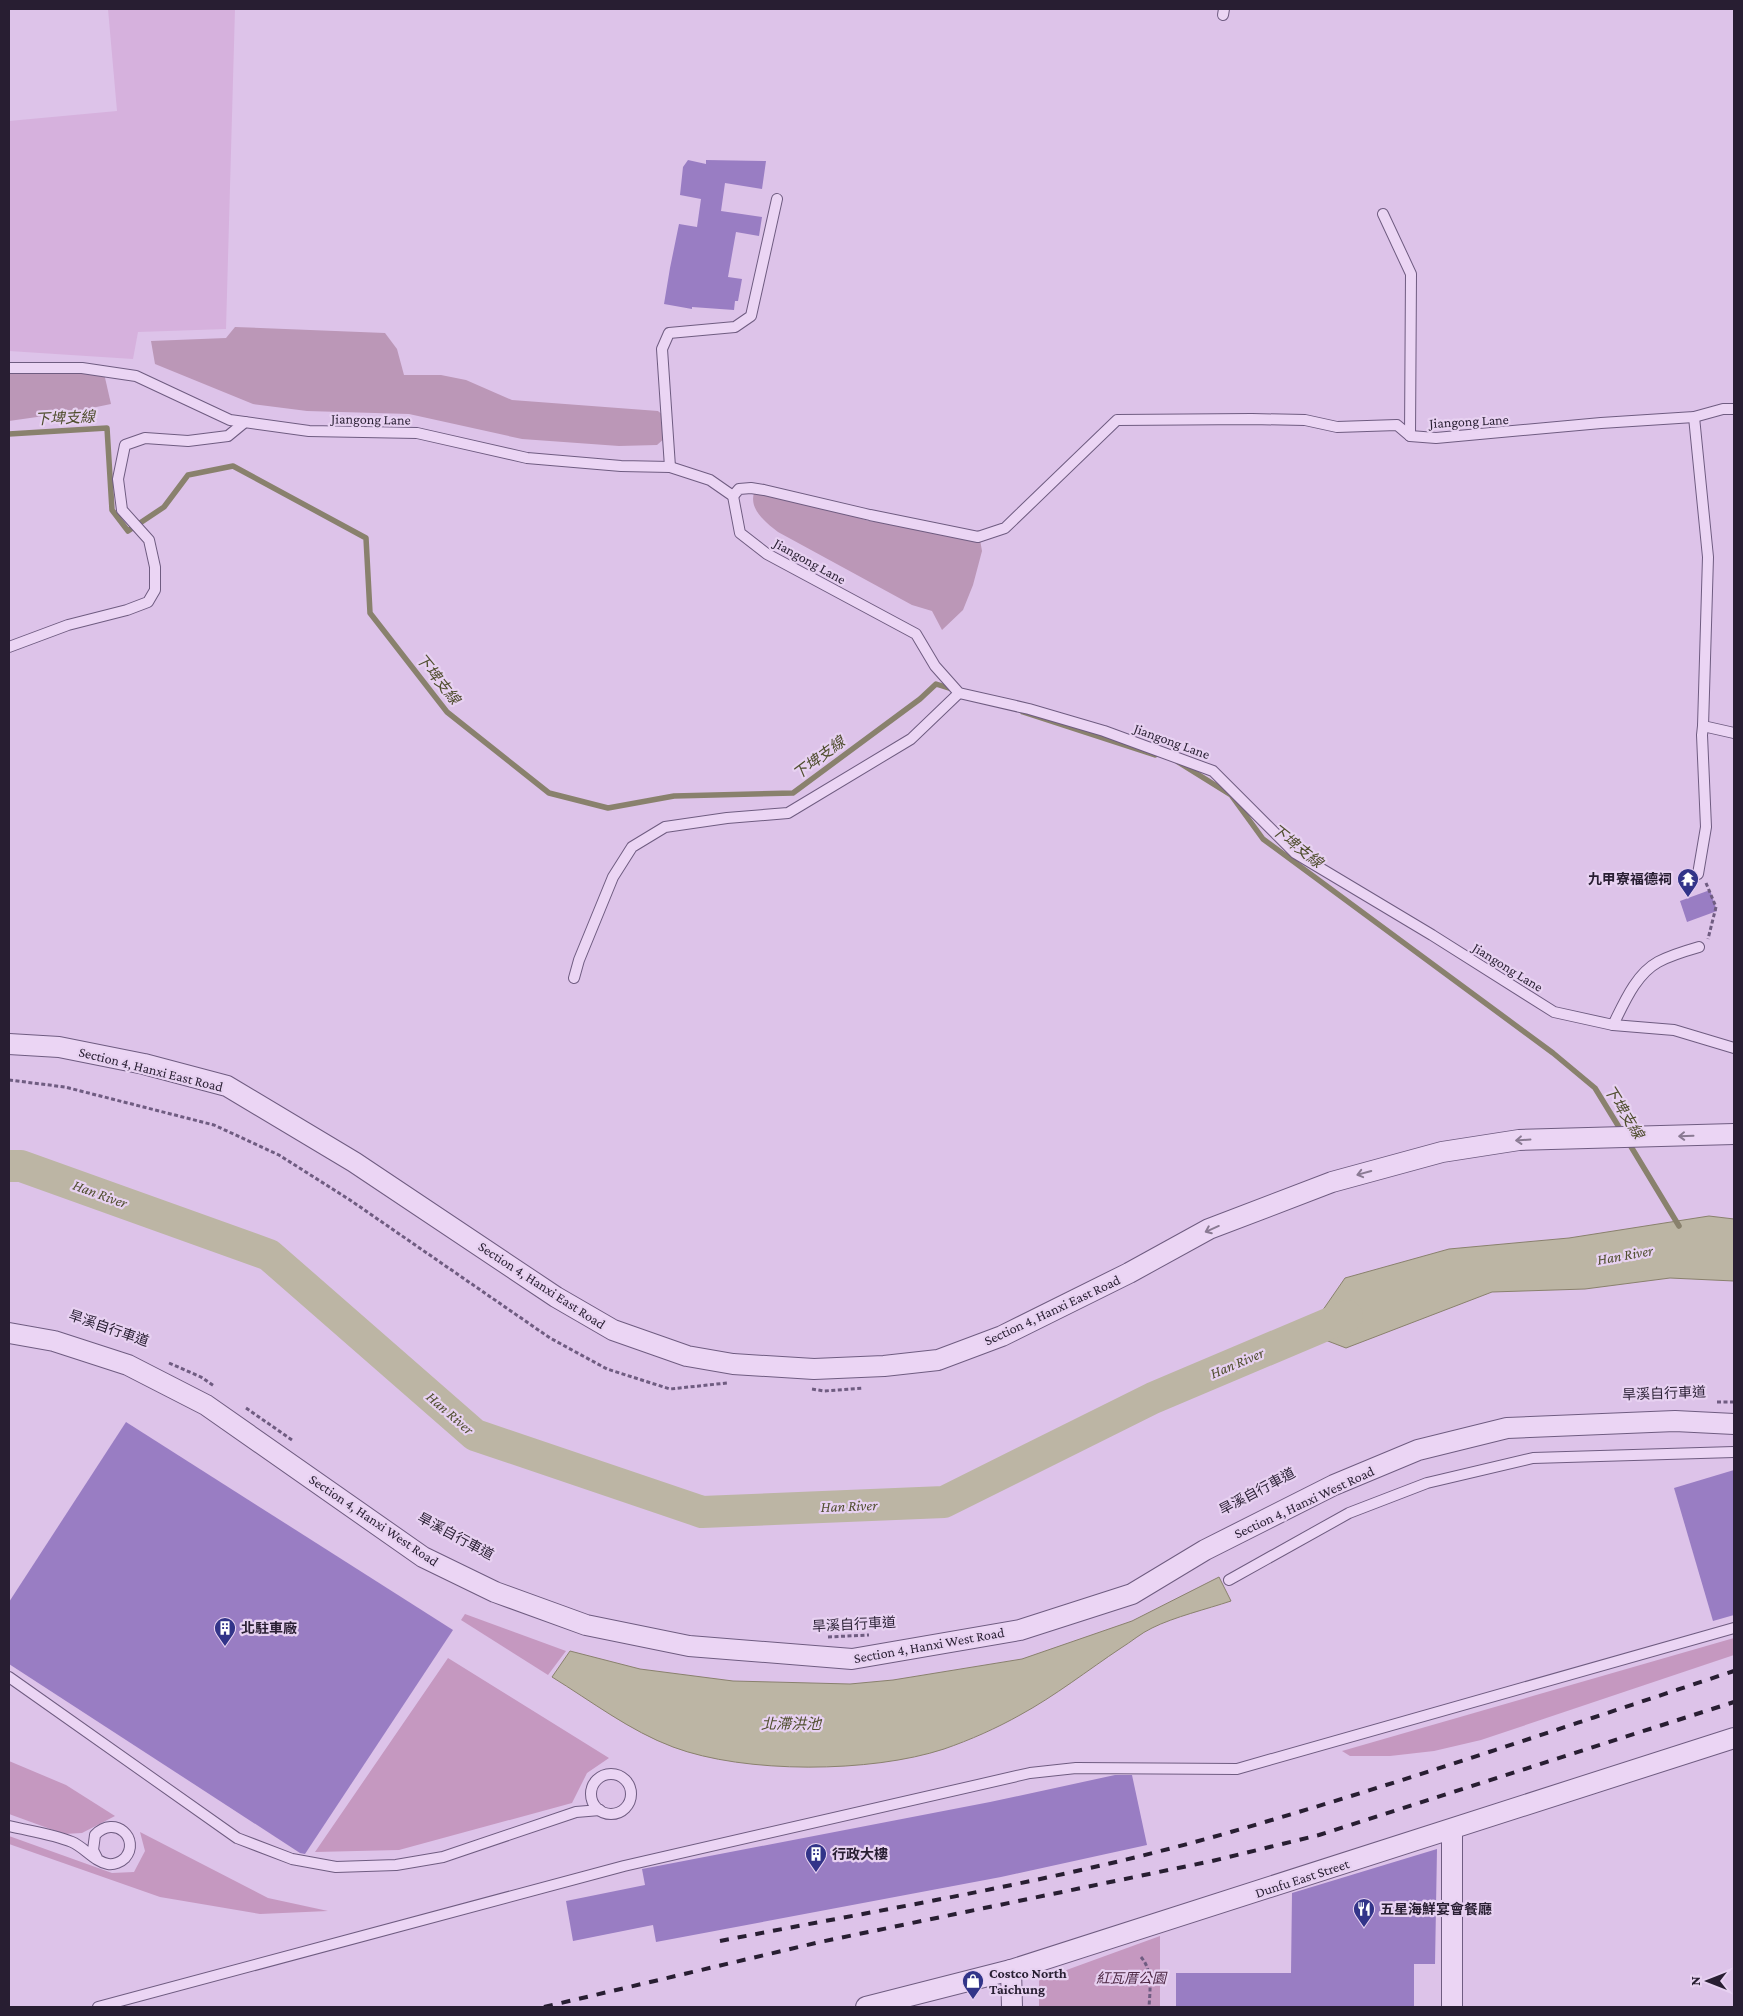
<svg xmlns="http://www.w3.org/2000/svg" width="1743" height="2016" viewBox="0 0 1743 2016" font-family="'Crimson Pro','Noto Sans TC',serif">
<rect width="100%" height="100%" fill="#ddc3e9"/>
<polygon fill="#d6b1dd" points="108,9 235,9 226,329 138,332 133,359 9,351 9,121 117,111"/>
<g fill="#c598c0">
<polygon points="465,1614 566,1651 548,1675 461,1620"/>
<polygon points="1734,1638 1734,1655 1481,1740 1434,1751 1390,1756 1350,1756 1342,1751"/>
<polygon points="448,1658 609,1758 587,1773 572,1803 399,1850 315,1852"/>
<polygon points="9,1761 66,1785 115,1816 82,1833 64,1834 9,1814"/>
<polygon points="140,1832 268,1898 328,1911 260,1914 160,1897 9,1844 9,1836 112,1873 134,1872 145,1851"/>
<polygon points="1160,1936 1160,2007 1039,2007 1039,1980"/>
</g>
<g fill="#bb97b7">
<polygon points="235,327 385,333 397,349 404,375 441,375 466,380 512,400 658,411 665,417 666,437 657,445 619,446 522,439 409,414 307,411 253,404 155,364 151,341 226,338"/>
<polygon points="28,362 103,369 111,404 72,412 9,421 9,363"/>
<path d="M754,493L799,500L869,521L979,534L982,551L973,585L963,610L942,630L932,611L912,605L778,532C765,522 749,509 754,493Z"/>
</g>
<g fill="#bcb5a4" stroke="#89816d">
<polygon points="1709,1216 1734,1219 1734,1281 1670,1278 1585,1289 1492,1292 1346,1348 1307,1333 1345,1278 1449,1249 1569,1238"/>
<path d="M1219,1577L1231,1601C1207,1609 1174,1617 1152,1628C1141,1633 1131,1642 1121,1648C1088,1670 1055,1696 1020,1715C997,1728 970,1740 944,1749C871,1773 745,1774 673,1747C630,1731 591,1701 552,1677L570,1651L640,1669L733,1681L850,1684L893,1680L1022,1659L1132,1621Z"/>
</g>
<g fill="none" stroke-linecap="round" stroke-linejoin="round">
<g stroke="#89816d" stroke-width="5.5">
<polyline points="9,434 107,428 112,510 128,531 164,507 188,475 233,466 366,538 370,613 447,712 549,793 608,808 674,796 793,793 920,699 936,684 955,690"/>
<polyline points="1023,712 1155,755"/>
<polyline points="1178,762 1231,795 1263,839 1553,1053 1595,1088 1622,1132"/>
<polyline points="1627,1140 1679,1226"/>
</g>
<polyline stroke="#bcb5a4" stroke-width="32" points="9,1166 21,1166 269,1255 475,1435 702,1512 944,1502 1153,1398 1347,1316"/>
</g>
<g fill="#997dc3">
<polygon points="688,160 706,164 706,160 766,161 762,189 725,183 721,211 762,217 759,236 736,232 728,277 742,279 738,301 735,301 734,310 692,307 692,309 664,304 670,268 679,224 697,227 701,199 680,195 683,167"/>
<polygon points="1710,890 1717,911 1687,922 1680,901"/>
<polygon points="126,1422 453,1630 305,1854 300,1853 9,1664 9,1602"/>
<polygon points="1734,1470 1734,1615 1713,1621 1674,1488"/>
<polygon points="1115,1775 1132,1775 1147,1845 1001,1877 656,1942 653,1925 573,1941 566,1901 645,1885 642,1869 990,1802"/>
<polygon points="1437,1849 1435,1964 1414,1964 1414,2007 1176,2007 1176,1973 1291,1973 1292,1893"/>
</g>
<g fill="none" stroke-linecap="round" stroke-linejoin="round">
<g stroke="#6f5c81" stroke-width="12">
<g id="service">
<polyline points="1223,15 1224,9"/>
<polyline points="1383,214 1411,274 1410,436"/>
<polyline points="9,368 82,368 136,376 230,420 309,431 417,433 527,458 621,466 670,467 710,480 733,496 740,533 767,554 916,634 935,666 959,693 1029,709 1104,731 1213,771 1295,853 1432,935 1554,1012 1613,1025 1674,1030 1734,1048"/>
<polyline points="1694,417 1708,557 1703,726 1734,733"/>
<polyline points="670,467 662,349 669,333 735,327 751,316 777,199"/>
<polyline points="733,496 739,489 751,488 764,490 870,515 978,537 1005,528 1117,420 1252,419 1305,420 1337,427 1397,425 1410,436 1436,438 1601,423 1694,417 1723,409 1734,409"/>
<polyline points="9,647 68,625 127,610 148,602 155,590 155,567 149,540 122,510 118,479 125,445 145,438 188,441 228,436 245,422"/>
<polyline points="1698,874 1706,827 1702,735 1703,726"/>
<polyline points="574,978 579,960 613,877 632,847 665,827 727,818 788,813 911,739 959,693"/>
<path d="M1613,1025C1624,1003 1636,974 1658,962C1671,955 1685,951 1699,947"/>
<polyline points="1229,1580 1349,1513 1427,1483 1533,1458 1734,1452"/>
<polyline points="9,1677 237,1838 292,1859 336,1867 396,1865 443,1857 576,1812 600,1810"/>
<circle cx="611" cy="1794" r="20"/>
<path d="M9,1826C29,1831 52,1834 72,1842C84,1847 95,1862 108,1864C114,1865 121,1862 125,1858C141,1839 115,1814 95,1835L93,1850L97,1858"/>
<polyline points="98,2007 624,1866 1030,1773 1076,1768 1237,1769 1734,1628"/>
</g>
</g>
<g stroke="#6f5c81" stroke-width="22">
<g id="minor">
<polyline points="9,1044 59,1047 144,1064 227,1086 354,1162 556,1297 613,1330 687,1356 733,1364 814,1369 884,1366 938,1360 1002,1336 1129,1273 1209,1229 1332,1182 1442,1152 1519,1140 1734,1134"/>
<polyline points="9,1333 54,1341 128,1365 206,1405 423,1557 495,1592 586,1625 689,1646 852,1659 1020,1630 1132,1594 1205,1550 1334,1485 1418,1450 1507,1428 1675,1421 1734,1424"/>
<polyline points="1011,1970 1012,2007"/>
<polyline points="866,2007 1011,1970 1734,1738"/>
<polyline points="1452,2007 1452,1830"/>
</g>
</g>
<g stroke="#6f5c81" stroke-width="3" stroke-dasharray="4 2.5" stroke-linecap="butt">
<polyline points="1706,883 1716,907 1708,939"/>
<polyline points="9,1080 65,1087 214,1125 279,1155 350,1200 550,1338 607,1369 670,1389 727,1383"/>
<polyline points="169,1363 201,1377 214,1386"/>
<polyline points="812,1389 824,1391 863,1388"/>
<polyline points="1717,1402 1734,1402"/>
<polyline points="246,1408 292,1440"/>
<polyline points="828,1637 869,1635"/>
<path d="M1141,1957C1153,1971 1150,1990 1149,2007"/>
</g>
<use href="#service" stroke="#ebd5f4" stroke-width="10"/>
<use href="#minor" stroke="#ebd5f4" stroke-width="20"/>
<g stroke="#281e32" stroke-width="4" stroke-dasharray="9 9" stroke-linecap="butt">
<path d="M720,1941C894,1907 1071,1879 1241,1829C1407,1781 1570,1725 1734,1671"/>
<polyline points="544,2007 820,1942 1212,1861 1319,1835 1734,1702"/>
</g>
</g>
<defs><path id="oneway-shaft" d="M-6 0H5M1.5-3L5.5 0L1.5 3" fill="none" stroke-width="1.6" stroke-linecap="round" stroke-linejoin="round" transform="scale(1.25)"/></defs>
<g stroke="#8a7a93">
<use href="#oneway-shaft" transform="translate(1686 1136) rotate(178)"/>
<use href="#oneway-shaft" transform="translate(1523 1140) rotate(176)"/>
<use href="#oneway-shaft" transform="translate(1364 1173) rotate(165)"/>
<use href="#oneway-shaft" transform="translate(1212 1229) rotate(156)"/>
</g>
<defs>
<g id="temple-pin" transform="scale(1.125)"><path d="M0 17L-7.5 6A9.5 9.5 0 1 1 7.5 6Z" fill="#323489" stroke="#e7d1f1"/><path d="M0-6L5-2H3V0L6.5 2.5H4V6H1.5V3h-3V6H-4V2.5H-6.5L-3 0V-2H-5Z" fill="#fff"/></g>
<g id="building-pin" transform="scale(1.125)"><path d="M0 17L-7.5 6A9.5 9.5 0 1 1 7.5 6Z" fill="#323489" stroke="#e7d1f1"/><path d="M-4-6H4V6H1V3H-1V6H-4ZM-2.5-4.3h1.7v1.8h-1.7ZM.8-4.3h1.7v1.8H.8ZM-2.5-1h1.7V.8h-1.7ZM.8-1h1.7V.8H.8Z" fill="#fff"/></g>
<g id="restaurant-pin" transform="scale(1.125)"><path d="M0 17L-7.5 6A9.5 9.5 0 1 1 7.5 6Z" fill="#323489" stroke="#e7d1f1"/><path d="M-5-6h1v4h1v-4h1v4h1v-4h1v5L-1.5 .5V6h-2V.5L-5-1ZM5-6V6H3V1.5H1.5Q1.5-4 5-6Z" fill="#fff"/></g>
<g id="shop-pin" transform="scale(1.125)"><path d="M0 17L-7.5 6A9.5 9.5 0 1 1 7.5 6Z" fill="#323489" stroke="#e7d1f1"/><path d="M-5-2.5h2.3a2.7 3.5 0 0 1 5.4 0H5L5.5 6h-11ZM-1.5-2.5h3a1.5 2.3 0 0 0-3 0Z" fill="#fff"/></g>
</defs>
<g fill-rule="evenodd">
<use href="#temple-pin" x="1688" y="879"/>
<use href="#building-pin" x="225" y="1628"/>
<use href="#building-pin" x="816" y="1854"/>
<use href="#restaurant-pin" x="1364" y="1909"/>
<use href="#shop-pin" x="973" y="1981"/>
</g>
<g text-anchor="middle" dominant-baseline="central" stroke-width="4.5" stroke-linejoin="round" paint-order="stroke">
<g font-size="14" fill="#281e32" stroke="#e7d1f1">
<text transform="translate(371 419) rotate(1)">Jiangong Lane</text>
<text transform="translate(1469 421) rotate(-3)">Jiangong Lane</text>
<text transform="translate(810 561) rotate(29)">Jiangong Lane</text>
<text transform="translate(1172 741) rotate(20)">Jiangong Lane</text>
<text transform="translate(1508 967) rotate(32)">Jiangong Lane</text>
<text transform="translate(151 1069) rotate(14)">Section 4, Hanxi East Road</text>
<text transform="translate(542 1285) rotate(33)">Section 4, Hanxi East Road</text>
<text transform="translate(1052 1310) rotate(-25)">Section 4, Hanxi East Road</text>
<text transform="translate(109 1328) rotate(19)">旱溪自行車道</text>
<text transform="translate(1664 1393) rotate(-2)">旱溪自行車道</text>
<text transform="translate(1257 1491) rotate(-28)">旱溪自行車道</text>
<text transform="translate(1304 1502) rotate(-25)">Section 4, Hanxi West Road</text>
<text transform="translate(374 1520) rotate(34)">Section 4, Hanxi West Road</text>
<text transform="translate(456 1536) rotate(28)">旱溪自行車道</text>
<text transform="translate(854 1624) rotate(-3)">旱溪自行車道</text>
<text transform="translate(929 1645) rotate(-10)">Section 4, Hanxi West Road</text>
<text transform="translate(1302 1878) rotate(-18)">Dunfu East Street</text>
</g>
<g font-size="14" font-weight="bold" fill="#281e32" stroke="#e7d1f1" text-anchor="start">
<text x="1672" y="879" text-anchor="end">九甲寮福德祠</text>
<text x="241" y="1628">北駐車廠</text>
<text x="832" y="1854">行政大樓</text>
<text x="1380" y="1909">五星海鮮宴會餐廳</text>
<text x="989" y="1973">Costco North<tspan x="989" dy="16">Taichung</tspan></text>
</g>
<g font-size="14" font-style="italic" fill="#4c2743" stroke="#e7d1f1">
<text x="1131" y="1978">紅瓦厝公園</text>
</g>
<g font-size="15" font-style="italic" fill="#504e2f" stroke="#e7d1f1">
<text transform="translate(65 418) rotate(-3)">下埤支線</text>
<text transform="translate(438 679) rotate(51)">下埤支線</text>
<text transform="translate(819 758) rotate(-37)">下埤支線</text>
<text transform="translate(1297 846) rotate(38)">下埤支線</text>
<text transform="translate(1624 1112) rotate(58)">下埤支線</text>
<text transform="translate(100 1194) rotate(20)">Han River</text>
<text transform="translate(1625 1255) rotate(-10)">Han River</text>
<text transform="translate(1237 1363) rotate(-23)">Han River</text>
<text transform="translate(450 1413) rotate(41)">Han River</text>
<text transform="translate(849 1506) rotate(-2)">Han River</text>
<text x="791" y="1724">北滯洪池</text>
</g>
</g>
<rect width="1743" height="2016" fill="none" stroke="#281e32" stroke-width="20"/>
<g transform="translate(1708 1981) rotate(270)" stroke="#e7d1f1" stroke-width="4" paint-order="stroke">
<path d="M0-4L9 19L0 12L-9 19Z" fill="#281e32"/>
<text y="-8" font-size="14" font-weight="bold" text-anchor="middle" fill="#281e32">N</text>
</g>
</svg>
